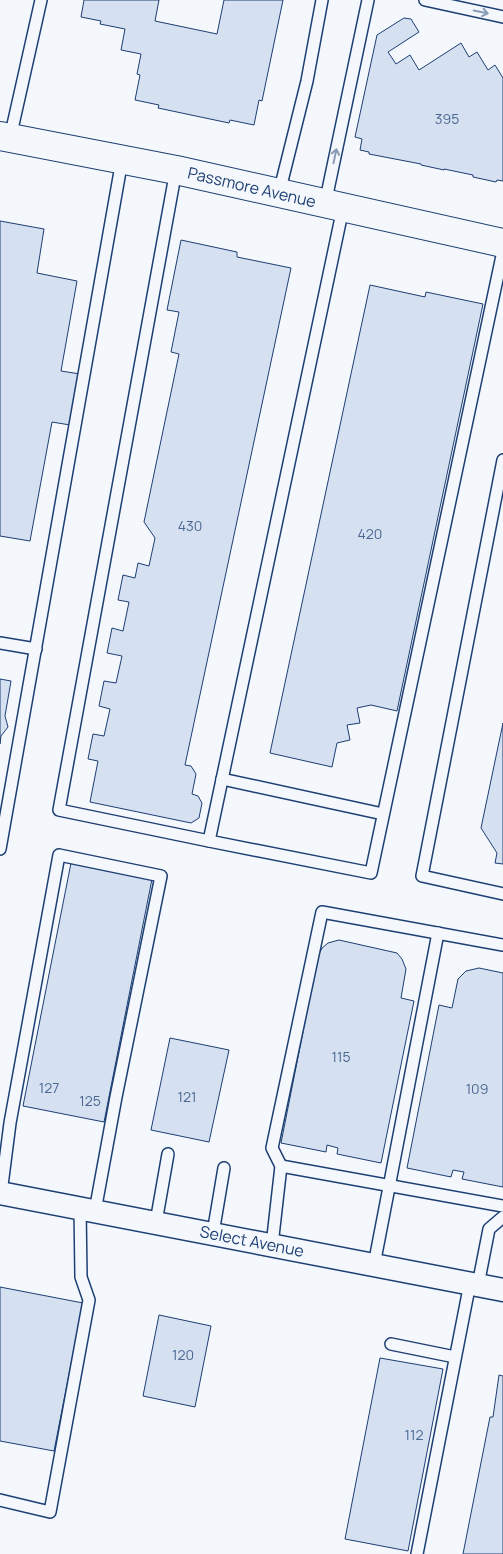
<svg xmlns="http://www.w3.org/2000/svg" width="503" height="1554" viewBox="0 0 503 1554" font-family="Manrope,sans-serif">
<rect width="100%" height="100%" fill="#f4f7fb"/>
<g fill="#d5e0f0" stroke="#1d3f73">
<polygon points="84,0 159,0 155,21 217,34 224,0 283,0 262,101 259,100 254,125 230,120 229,123 158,108 159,105 135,100 140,75 137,74 141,54 121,50 125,29 100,24 101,21 81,17"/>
<polygon points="404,18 411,19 419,32 388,52 396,64 410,55 419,70 461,43 469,57 477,52 488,70 495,65 503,78 503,181 497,180 496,182 473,177 473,175 444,169 444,170 421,165 421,164 369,154 369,152 360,150 362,139 355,137 377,35"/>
<polygon points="0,221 44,229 37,273 77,281 61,371 80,374 70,425 52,422 30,541 0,536"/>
<polygon points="181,240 237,252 237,257 291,268 185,765 191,766 196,774 192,794 198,796 202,803 199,818 191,823 90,802 98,761 88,759 93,734 104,736 110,709 99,706 104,681 116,683 122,656 107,653 112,628 123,631 129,602 118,600 123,575 135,578 138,563 149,566 155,538 144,522 179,354 171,352 179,312 167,310"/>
<polygon points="370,285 425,297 426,292 483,304 397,711 371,705 357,708 360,723 347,725 350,740 337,743 332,767 270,753"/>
<polygon points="0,679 11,681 5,716 8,727 1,736 0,744"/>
<polygon points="503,723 503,864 495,863 497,853 481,828"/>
<polygon points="71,863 152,879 104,1122 23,1106"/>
<polygon points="339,940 397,953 402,959 406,969 401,998 414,1001 381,1163 337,1154 338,1148 327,1145 326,1152 281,1143 318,956 322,948 328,943"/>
<polygon points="479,968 503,973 503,1187 462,1179 464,1172 453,1170 451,1177 407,1168 439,1005 452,1008 458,979 466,971"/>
<polygon points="170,1038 229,1050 209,1142 151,1130"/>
<polygon points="0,1287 83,1303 54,1451 0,1441"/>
<polygon points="159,1315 211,1326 195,1407 143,1396"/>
<polygon points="380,1358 443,1369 408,1551 345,1539"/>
<polygon points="499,1375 503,1376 503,1554 463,1554 490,1417 493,1417"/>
</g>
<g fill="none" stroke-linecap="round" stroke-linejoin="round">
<g stroke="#1d3f73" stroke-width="14">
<g id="service">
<polyline points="425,0 503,17"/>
<polyline points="10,138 41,0"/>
<polyline points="176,170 59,810 209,841"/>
<polyline points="279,193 307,81 322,0"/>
<polyline points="325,204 368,0"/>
<polyline points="343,208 209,841 371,873 503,251"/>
<polyline points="503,460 422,876 503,894"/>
<polyline points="0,643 36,649"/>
<polyline points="222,779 383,814"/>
<polyline points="0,849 122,160"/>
<polyline points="281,1166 503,1206"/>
<polyline points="1,1193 10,1123 59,855 161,876 116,1097 95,1211"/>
<polyline points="156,1222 168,1154"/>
<polyline points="213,1233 224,1168"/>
<polyline points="272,1245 281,1166 272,1148 322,912 503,945"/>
<polyline points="374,1265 438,933"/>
<polyline points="478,1285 489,1229 503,1217"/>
<polyline points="391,1344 455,1357"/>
<polyline points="0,1500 50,1512 89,1300 81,1277 80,1207"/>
<polyline points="417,1554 470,1283"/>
</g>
</g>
<g stroke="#1d3f73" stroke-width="25">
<polyline id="minor" points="0,1193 503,1290"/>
</g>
<g stroke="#1d3f73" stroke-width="30">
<polyline id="tertiary" points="0,136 176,170 503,243"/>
</g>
<use href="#service" stroke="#f4f7fb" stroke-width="11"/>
<use href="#minor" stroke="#f4f7fb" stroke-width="22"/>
<use href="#tertiary" stroke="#f4f7fb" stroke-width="28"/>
</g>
<defs><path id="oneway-shaft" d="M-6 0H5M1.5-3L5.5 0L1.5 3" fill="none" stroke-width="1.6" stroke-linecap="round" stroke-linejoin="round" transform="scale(1.25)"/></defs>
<g stroke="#889bb7">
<use href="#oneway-shaft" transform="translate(481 12) rotate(12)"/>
<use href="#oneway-shaft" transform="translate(335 156) rotate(-78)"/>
</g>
<g text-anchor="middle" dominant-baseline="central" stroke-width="4" stroke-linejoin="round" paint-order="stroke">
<g font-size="14" fill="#4b6792">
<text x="447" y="118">395</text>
<text x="190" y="525">430</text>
<text x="370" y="533">420</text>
<text x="341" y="1056">115</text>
<text x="49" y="1087">127</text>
<text x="477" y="1088">109</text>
<text x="187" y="1096">121</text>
<text x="90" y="1100">125</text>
<text x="183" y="1354">120</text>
<text x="414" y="1434">112</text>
</g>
<g font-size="16" fill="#1d3f73" stroke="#f4f7fb">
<text transform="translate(252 187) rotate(13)">Passmore Avenue</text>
<text transform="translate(252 1241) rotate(11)">Select Avenue</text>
</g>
</g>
</svg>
